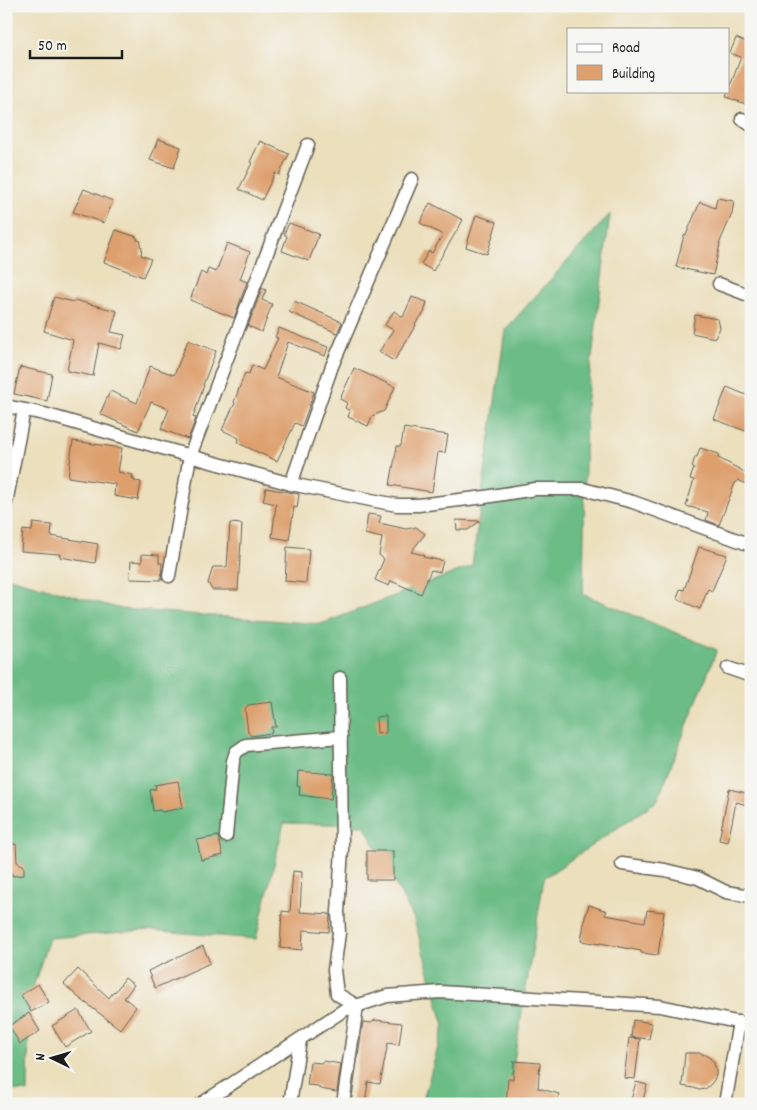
<svg xmlns="http://www.w3.org/2000/svg" width="757" height="1110" viewBox="0 0 757 1110" font-family="Dekko,sans-serif">
<rect width="100%" height="100%" fill="#f6f6f2"/>
<filter id="ink" filterUnits="userSpaceOnUse"><feTurbulence type="fractalNoise" baseFrequency=".02" numOctaves="2"/><feDisplacementMap in="SourceGraphic" scale="10" xChannelSelector="R" yChannelSelector="G"/><feConvolveMatrix kernelMatrix="1 2 1 2 8 2 1 2 1" color-interpolation-filters="sRGB"/></filter>
<filter id="wash" filterUnits="userSpaceOnUse"><feTurbulence type="fractalNoise" baseFrequency=".0096" numOctaves="4" result="noise"/><feDisplacementMap in="SourceGraphic" scale="20" xChannelSelector="R" yChannelSelector="G"/><feGaussianBlur stdDeviation="1.12" result="paint"/><feColorMatrix in="noise" values="0 0 0 0 0 0 0 0 0 0 0 0 0 0 0 0 0 1.4 0 .05"/><feComposite in="paint" operator="in"/></filter>
<g filter="url(#wash)">
<rect width="100%" height="100%" fill="#ebdfbc"/>
<polygon fill="#6cbc86" stroke="#446c51" points="610,214 586,405 583,594 717,650 657,801 544,878 514,1061 509,1104 422,1104 444,1026 414,919 364,825 284,823 256,939 148,930 49,938 29,1000 28,1092 6,1089 6,577 121,609 321,624 472,566 505,330"/>
<g id="blocks">
<g fill="#dd9f6c">
<polygon points="750,33 751,33 751,106 726,97 741,57 730,53 736,38 746,42"/>
<polygon points="158,139 181,147 174,168 150,160"/>
<polygon points="260,141 289,154 279,175 275,173 262,200 239,189 252,163 250,162"/>
<polygon points="84,189 113,201 104,223 73,212"/>
<polygon points="717,198 734,201 732,214 719,244 720,244 713,275 676,267 684,235 686,235 700,202 715,208"/>
<polygon points="430,203 463,220 433,271 421,264 429,251 432,253 443,235 420,223"/>
<polygon points="476,215 497,222 487,254 466,247"/>
<polygon points="289,223 319,234 309,261 282,251 287,236 284,234"/>
<polygon points="116,230 137,237 137,240 141,241 140,246 142,247 141,255 151,259 143,277 104,262"/>
<polygon points="227,243 250,252 240,279 247,282 234,318 190,300 201,272 206,275 208,269 216,272"/>
<polygon points="262,288 266,290 262,300 272,304 262,332 248,326"/>
<polygon points="54,297 73,302 74,300 117,311 111,332 125,335 121,349 99,343 93,376 67,371 73,340 44,331"/>
<polygon points="412,297 427,302 424,313 415,324 416,325 394,361 379,352 393,330 385,325 394,311 403,317"/>
<polygon points="294,301 342,322 337,333 289,312"/>
<polygon points="695,315 718,319 720,328 715,338 692,333"/>
<polygon points="279,328 328,347 325,356 288,342 276,377 314,392 302,426 295,423 277,461 238,443 239,438 222,430 235,403 234,402 245,373 249,374 252,365 263,370 278,338 275,337"/>
<polygon points="188,340 216,351 203,385 204,385 193,417 196,418 188,439 161,429 169,409 151,402 138,431 100,414 110,391 137,403 150,366 174,375"/>
<polygon points="20,367 52,374 47,401 14,394"/>
<polygon points="354,368 395,387 384,411 372,416 368,426 348,417 350,411 345,408 347,403 340,399"/>
<polygon points="727,387 751,397 751,426 748,432 714,419"/>
<polygon points="404,428 448,435 445,453 438,452 432,492 390,485 397,446 401,446"/>
<polygon points="73,441 122,448 118,472 133,475 132,478 134,478 134,481 141,482 138,500 114,496 115,484 68,477"/>
<polygon points="700,448 719,454 718,458 732,465 751,476 751,480 746,484 738,480 736,483 735,483 719,525 706,520 708,512 686,506 694,480 690,479 694,468 692,467 695,457 697,457"/>
<polygon points="266,488 299,494 297,508 294,507 289,540 272,537 276,504 263,501"/>
<polygon points="368,514 381,516 379,523 406,529 416,527 425,534 411,552 424,555 423,557 443,561 440,572 431,570 421,594 391,581 389,586 375,580 384,559 379,555 382,538 365,534"/>
<polygon points="456,520 480,521 468,530 457,530"/>
<polygon points="33,523 52,525 51,536 98,544 95,563 60,557 60,554 21,551 23,530 32,531"/>
<polygon points="230,523 242,524 238,590 212,590 208,583 213,567 227,567"/>
<polygon points="287,547 309,549 306,583 285,581"/>
<polygon points="699,547 727,555 712,591 708,589 700,609 677,599 680,589 684,590"/>
<polygon points="142,554 159,555 159,563 162,563 161,580 130,579 131,561 142,562"/>
<polygon points="272,702 276,727 271,727 272,733 251,736 248,732 245,709 248,705"/>
<polygon points="386,716 386,733 377,734 376,717"/>
<polygon points="298,771 333,774 331,799 299,795 300,787 297,786"/>
<polygon points="178,781 183,808 162,812 160,810 153,811 150,790 156,789 155,785"/>
<polygon points="729,789 751,794 751,806 736,802 728,842 719,840"/>
<polygon points="218,836 223,855 201,860 197,840"/>
<polygon points="16,844 17,862 24,866 24,875 12,876 12,873 6,873 6,845"/>
<rect x="367" y="851" width="26" height="29"/>
<polygon points="293,871 302,872 300,912 330,914 329,932 303,930 302,950 280,948 282,911 290,912"/>
<polygon points="589,905 607,911 605,915 645,922 647,910 664,912 658,955 641,953 641,951 600,943 600,944 581,941 585,917"/>
<polygon points="203,946 210,963 155,988 148,971"/>
<polygon points="78,969 109,998 114,991 115,992 125,978 134,985 124,998 136,1007 120,1029 78,997 64,984"/>
<polygon points="38,984 49,1002 31,1012 21,995"/>
<polygon points="78,1010 91,1031 65,1047 52,1026"/>
<polygon points="29,1013 40,1031 20,1044 9,1026"/>
<polygon points="375,1020 402,1023 399,1045 388,1043 380,1084 368,1082 365,1104 351,1104 363,1022 371,1023"/>
<polygon points="633,1020 652,1023 649,1039 631,1037"/>
<polygon points="629,1038 640,1039 635,1079 624,1078"/>
<polygon points="685,1053 699,1053 705,1055 710,1058 714,1063 716,1069 716,1075 714,1080 710,1085 705,1089 699,1090 694,1088 682,1086"/>
<polygon points="323,1061 341,1064 337,1092 320,1089 318,1086 307,1085 310,1062 321,1063"/>
<polygon points="514,1061 540,1063 538,1088 559,1094 556,1104 506,1104 508,1079 513,1079"/>
<polygon points="636,1082 647,1085 642,1104 630,1104"/>
</g>
</g>
</g>
<g filter="url(#ink)">
<use href="#blocks" fill-opacity="0" stroke="#646054" stroke-width="1"/>
<g fill="none" stroke-linecap="round" stroke-linejoin="round">
<g stroke="#646054" stroke-width="15">
<g id="minor">
<polyline points="742,119 751,125"/>
<polyline points="719,284 751,296"/>
<polyline points="6,406 44,414 190,456 291,484 376,501 397,505 418,505 485,497 535,489 583,489 633,502 751,545"/>
<polyline points="291,484 332,366 412,179"/>
<polyline points="6,503 24,410"/>
<polyline points="169,576 190,456 308,145"/>
<polyline points="728,668 751,676"/>
<polyline points="340,678 342,849 338,912 339,933 334,970 337,994 357,1006 343,1104"/>
<polyline points="226,836 233,761 236,752 246,745 341,737"/>
<polyline points="622,864 665,870 698,878 726,892 751,896"/>
<polyline points="201,1104 344,1010 387,996 440,992 660,1006 751,1025"/>
<polyline points="290,1104 300,1040"/>
<polyline points="725,1104 739,1022"/>
</g>
</g>
<use href="#minor" stroke="#fff" stroke-width="12"/>
</g>
</g>
<rect width="757" height="1110" fill="none" stroke="#f6f6f2" stroke-width="25"/>
<rect x="567" y="28" width="162" height="65" fill="#f6f6f2" stroke="#9f9f9c"/>
<rect x="577" y="44" width="25" height="8" fill="#ffffff" stroke="#9f9f9c"/>
<text x="612" y="52" font-size="15" fill="#1c1c1c">Road</text>
<rect x="577" y="65" width="25" height="15" fill="#dd9f6c" stroke="#9f9f9c"/>
<text x="612" y="78" font-size="15" fill="#1c1c1c">Building</text>
<g transform="translate(52 1058) rotate(275)" stroke="#f6f6f2" stroke-width="4" paint-order="stroke">
<path d="M0-4L9 19L0 12L-9 19Z" fill="#1c1c1c"/>
<text y="-8" font-size="14" font-weight="bold" text-anchor="middle" fill="#1c1c1c">N</text>
</g>
<path d="M30 50v8h92v-8" fill="none" stroke="#1c1c1c" stroke-width="2.5"/>
<text x="38" y="50" font-size="15" fill="#1c1c1c" stroke="#f6f6f2" stroke-width="4" paint-order="stroke">50 m</text>
</svg>
